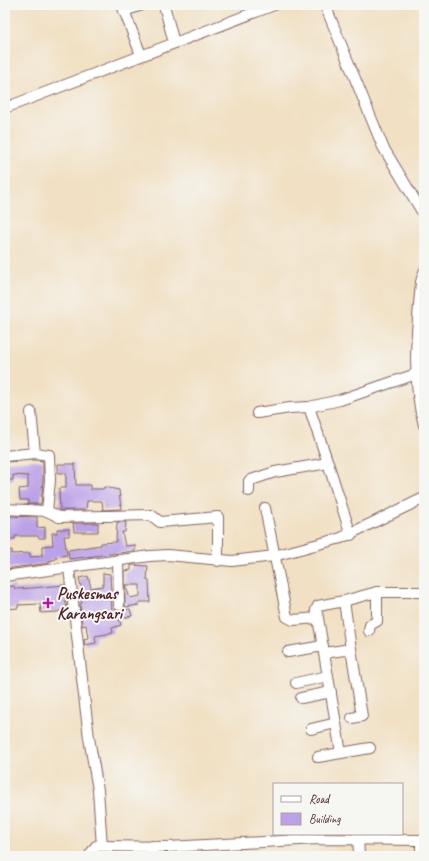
<svg xmlns="http://www.w3.org/2000/svg" width="429" height="861" viewBox="0 0 429 861" font-family="Caveat,sans-serif">
<rect width="100%" height="100%" fill="#f6f6f2"/>
<filter id="ink" filterUnits="userSpaceOnUse"><feTurbulence type="fractalNoise" baseFrequency=".025" numOctaves="2"/><feDisplacementMap in="SourceGraphic" scale="8" xChannelSelector="R" yChannelSelector="G"/><feConvolveMatrix kernelMatrix="1 2 1 2 8 2 1 2 1" color-interpolation-filters="sRGB"/></filter>
<filter id="wash" filterUnits="userSpaceOnUse"><feTurbulence type="fractalNoise" baseFrequency=".012" numOctaves="4" result="noise"/><feDisplacementMap in="SourceGraphic" scale="16" xChannelSelector="R" yChannelSelector="G"/><feGaussianBlur stdDeviation="0.9" result="paint"/><feColorMatrix in="noise" values="0 0 0 0 0 0 0 0 0 0 0 0 0 0 0 0 0 1.4 0 .05"/><feComposite in="paint" operator="in"/></filter>
<g filter="url(#wash)">
<rect width="100%" height="100%" fill="#f1e0c3"/>
<g id="blocks">
<g fill="#bba1e7" fill-rule="evenodd">
<polygon points="35,460 43,461 43,480 41,504 28,504 28,500 20,500 19,489 28,488 28,476 13,475 13,480 5,480 5,462"/>
<polygon points="58,464 75,464 76,485 90,485 90,489 103,489 104,487 119,490 121,509 103,510 102,501 87,501 86,510 60,510 59,488 66,488 66,473 58,473"/>
<polygon points="5,516 37,517 37,528 45,527 45,538 39,538 38,536 15,536 15,539 5,539"/>
<polygon points="117,522 126,522 125,532 122,532 125,546 135,545 135,551 69,559 68,550 101,545 101,543 116,542"/>
<polygon points="73,523 98,523 98,532 74,532"/>
<polygon points="57,529 69,529 69,536 64,536 67,555 56,557 56,559 49,561 49,563 5,569 5,551 12,550 12,554 30,553 30,557 42,556 42,546 53,545 52,533 57,533"/>
<path d="M131,565L148,566L147,580H149L150,602H139V605L125,607V571L131,570ZM125,585H140V596L130,598Z"/>
<polygon points="103,573 110,574 112,613 130,609 132,616 119,619 121,625 112,628 113,633 95,636 96,643 85,645 84,639 88,638 86,625 82,626 82,624 80,604 82,603 79,591 82,590 79,578 88,576 91,588 103,586"/>
<polygon points="64,585 65,592 63,592 67,608 57,612 41,613 40,604 18,605 18,608 6,609 5,587 14,586 15,589 33,588"/>
</g>
</g>
</g>
<g filter="url(#ink)">
<use href="#blocks" fill-opacity="0" stroke="#846360" stroke-width="1"/>
<g fill="none" stroke-linecap="round" stroke-linejoin="round">
<g stroke="#846360" stroke-width="12">
<g id="minor">
<polyline points="122,5 141,55"/>
<polyline points="164,5 174,43"/>
<polyline points="325,5 383,147 424,215"/>
<polyline points="124,11 142,5"/>
<polyline points="5,108 274,5"/>
<path d="M424,272L421,282C417,329 411,379 424,425"/>
<polyline points="309,407 328,463 351,535"/>
<polyline points="31,412 35,453"/>
<polyline points="257,413 290,408 309,407 340,400 416,374"/>
<polyline points="5,456 35,453 49,455 50,480 47,511"/>
<polyline points="249,491 249,481 251,480 275,472 328,463"/>
<polyline points="265,508 287,617 293,620 318,618 341,753"/>
<polyline points="5,509 47,511 59,517 151,515 160,522 218,517 218,561"/>
<polyline points="118,560 119,605"/>
<polyline points="69,568 89,738 98,790 102,846 96,846 89,856"/>
<polyline points="5,576 150,556 168,555 232,561 274,556 341,538 424,498"/>
<polyline points="344,601 377,592 424,592"/>
<polyline points="318,618 316,610 318,606 344,601 351,649"/>
<polyline points="369,631 370,625 377,621 377,592"/>
<polyline points="288,652 323,646"/>
<polyline points="324,653 351,649 362,716 352,718"/>
<polyline points="296,683 328,676"/>
<polyline points="301,698 331,692"/>
<polyline points="311,729 336,723"/>
<polyline points="318,757 370,748"/>
<polyline points="358,834 359,856"/>
<polyline points="102,846 168,847 318,839 424,840"/>
<polyline points="152,846 153,856"/>
<polyline points="421,856 421,840"/>
</g>
</g>
<use href="#minor" stroke="#fff" stroke-width="10"/>
</g>
</g>
<path fill="#b5179e" stroke="#f6f6f2" stroke-width="1.5" d="M46 597h4v4h4v4h-4v4h-4v-4h-4v-4h4z"/>
<g text-anchor="middle" dominant-baseline="central" stroke-width="4" stroke-linejoin="round" paint-order="stroke">
<g font-size="17" font-weight="bold" fill="#4a1f2b" stroke="#f6f6f2" text-anchor="start">
<text x="57" y="593">Puskesmas<tspan x="57" dy="20">Karangsari</tspan></text>
</g>
</g>
<rect width="429" height="861" fill="none" stroke="#f6f6f2" stroke-width="20"/>
<rect x="273" y="783" width="130" height="52" fill="#f6f6f2" stroke="#b1a0a2"/>
<rect x="281" y="796" width="20" height="6" fill="#ffffff" stroke="#b1a0a2"/>
<text x="309" y="803" font-size="12" fill="#4a1f2b">Road</text>
<rect x="281" y="813" width="20" height="12" fill="#bba1e7" stroke="#b1a0a2"/>
<text x="309" y="823" font-size="12" fill="#4a1f2b">Building</text>
</svg>
